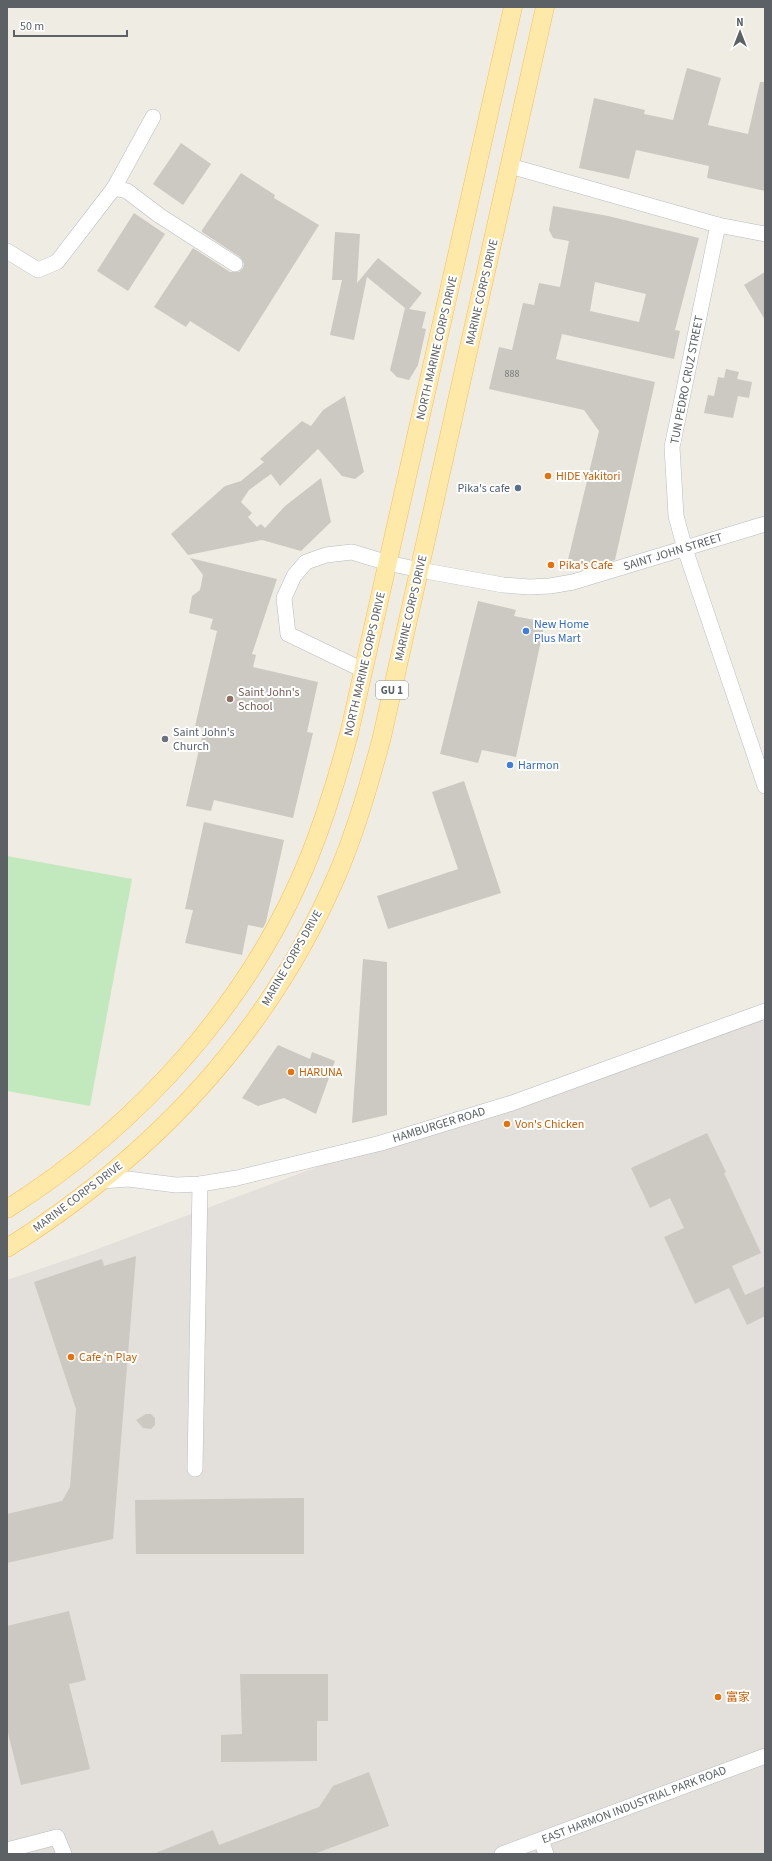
<svg xmlns="http://www.w3.org/2000/svg" width="772" height="1861" viewBox="0 0 772 1861" font-family="'Source Sans 3','Noto Sans SC',sans-serif">
<rect width="100%" height="100%" fill="#efece3"/>
<polygon fill="#e3dfdb" points="765,1011 765,1854 7,1854 7,1280 84,1254 381,1143"/>
<polygon fill="#c2e9be" points="7,856 132,879 90,1106 7,1091"/>
<g fill="#ccc9c2" fill-rule="evenodd">
<polygon points="687,68 721,78 708,125 748,134 760,82 765,82 765,191 707,178 709,166 636,150 629,179 579,168 594,98 645,110 644,114 673,120"/>
<polygon points="181,143 211,164 183,205 153,184"/>
<polygon points="241,173 275,195 274,198 319,225 239,352 190,321 186,327 154,307 193,248 230,272 239,272 243,268 244,264 240,257 202,232 202,230"/>
<path d="M553,206L608,216L699,238L675,330L680,331L674,359L562,334L556,359L655,382L615,560L579,571L566,568L599,431L584,410L489,389L499,347L512,350L523,303L534,305L539,283L560,287L569,241L553,238L549,230ZM595,282L646,294L639,322L590,311Z"/>
<polygon points="134,213 165,234 128,291 97,271"/>
<polygon points="335,232 360,234 357,283 378,258 422,293 409,309 426,312 422,328 426,329 418,365 409,380 397,377 390,370 405,308 367,277 354,340 330,335 342,280 332,280"/>
<polygon points="765,272 765,320 744,285"/>
<polygon points="726,369 739,372 737,379 752,382 749,398 738,396 733,418 704,413 708,395 714,396 718,377 724,378"/>
<polygon points="345,396 364,472 355,479 342,476 318,449 280,486 271,474 249,490 241,502 252,513 248,517 257,527 261,524 265,528 285,506 321,478 331,522 301,551 262,540 188,555 171,534 225,486 241,481 264,462 260,459 302,421 311,426 323,410"/>
<polygon points="190,558 277,579 252,654 256,655 253,667 318,682 307,732 313,733 293,818 214,800 211,811 186,806 204,728 195,726 217,631 210,629 213,619 189,613 192,596 200,590 203,575"/>
<polygon points="478,601 516,610 514,616 545,622 516,757 482,750 478,763 440,754"/>
<polygon points="464,781 501,893 388,929 377,896 458,869 432,792"/>
<polygon points="204,822 284,840 266,922 263,928 248,925 242,955 185,943 193,910 185,909"/>
<polygon points="363,959 387,962 387,1115 352,1123"/>
<polygon points="278,1045 310,1059 312,1052 335,1061 316,1114 284,1098 258,1106 242,1098"/>
<polygon points="707,1133 726,1172 724,1173 761,1253 732,1266 745,1295 765,1286 765,1316 747,1325 729,1288 695,1304 664,1237 684,1228 670,1198 650,1208 631,1168"/>
<polygon points="136,1256 113,1539 7,1563 7,1514 62,1501 70,1487 76,1409 34,1282 102,1259 104,1266"/>
<polygon points="146,1414 151,1414 155,1418 155,1425 151,1429 143,1428 136,1420"/>
<polygon points="304,1498 304,1554 136,1554 135,1500"/>
<polygon points="69,1611 86,1680 69,1684 90,1769 21,1785 7,1729 7,1626"/>
<polygon points="240,1674 328,1674 328,1721 317,1721 317,1761 221,1762 221,1735 242,1734"/>
<polygon points="369,1772 389,1826 314,1854 153,1854 213,1830 219,1845 319,1807 333,1786"/>
</g>
<g fill="none" stroke-linecap="round" stroke-linejoin="round">
<g stroke="#b8bcc1" stroke-width="16">
<g id="minor">
<polyline points="510,166 718,225 765,234"/>
<polyline points="114,188 153,117"/>
<polyline points="718,225 672,447 676,516 685,549 765,786"/>
<polyline points="7,251 38,270 57,262 114,188 127,191 160,216 235,264"/>
<polyline points="363,670 288,634 284,598 294,576 306,562 326,555 352,552 388,563 420,570 503,585 530,587 550,586 573,582 765,524"/>
<polyline points="102,1181 128,1179 176,1185 200,1184 237,1178 381,1143 512,1103 765,1011"/>
<polyline points="195,1469 200,1184"/>
<polyline points="541,1840 546,1854"/>
<polyline points="7,1850 57,1837 64,1854"/>
<polyline points="502,1854 765,1756"/>
</g>
</g>
<g stroke="#fbbd50" stroke-width="19">
<g id="major">
<path d="M7,1209C139,1126 252,1001 310,855C326,815 338,775 349,734L513,7"/>
<path d="M7,1248C155,1155 272,1030 340,868C357,827 369,784 381,741L545,7"/>
</g>
</g>
<use href="#minor" stroke="#fff" stroke-width="15"/>
<use href="#major" stroke="#ffe9a9" stroke-width="18"/>
</g>
<g fill="#e8710a" stroke="#fff" stroke-width="1.5">
<circle cx="548" cy="476" r="4"/>
<circle cx="551" cy="565" r="4"/>
<circle cx="291" cy="1072" r="4"/>
<circle cx="507" cy="1124" r="4"/>
<circle cx="71" cy="1357" r="4"/>
<circle cx="718" cy="1697" r="4"/>
</g>
<circle fill="#5c6f8a" stroke="#fff" stroke-width="1.5" cx="518" cy="488" r="4"/>
<g fill="#3f7fe0" stroke="#fff" stroke-width="1.5">
<circle cx="526" cy="631" r="4"/>
<circle cx="510" cy="765" r="4"/>
</g>
<circle fill="#8d6e63" stroke="#fff" stroke-width="1.5" cx="230" cy="699" r="4"/>
<circle fill="#6b7280" stroke="#fff" stroke-width="1.5" cx="165" cy="739" r="4"/>
<g text-anchor="middle" dominant-baseline="central" stroke-width="4" stroke-linejoin="round" paint-order="stroke">
<g font-size="10" fill="#777b7c">
<text x="512" y="374">888</text>
</g>
<rect fill="#fff" stroke="#8c9093" stroke-width="1" x="376" y="681" width="32" height="18" rx="3"/>
<g font-size="11" font-weight="bold" fill="#5b6165">
<text x="392" y="690">GU 1</text>
</g>
<g font-size="12" fill="#5b6165" stroke="#fff">
<text transform="translate(482 292) rotate(-77)">MARINE CORPS DRIVE</text>
<text transform="translate(437 348) rotate(-77)">NORTH MARINE CORPS DRIVE</text>
<text transform="translate(687 380) rotate(-79)">TUN PEDRO CRUZ STREET</text>
<text transform="translate(673 552) rotate(-17)">SAINT JOHN STREET</text>
<text transform="translate(411 608) rotate(-77)">MARINE CORPS DRIVE</text>
<text transform="translate(365 664) rotate(-77)">NORTH MARINE CORPS DRIVE</text>
<text transform="translate(292 958) rotate(-60)">MARINE CORPS DRIVE</text>
<text transform="translate(439 1125) rotate(-17)">HAMBURGER ROAD</text>
<text transform="translate(78 1197) rotate(-37)">MARINE CORPS DRIVE</text>
<text transform="translate(634 1805) rotate(-21)">EAST HARMON INDUSTRIAL PARK ROAD</text>
</g>
<g font-size="12" fill="#c56008" stroke="#fff" text-anchor="start">
<text x="556" y="476">HIDE Yakitori</text>
<text x="559" y="565">Pika's Cafe</text>
<text x="299" y="1072">HARUNA</text>
<text x="515" y="1124">Von's Chicken</text>
<text x="79" y="1357">Cafe ‘n Play</text>
<text x="726" y="1697">富家</text>
</g>
<g font-size="12" fill="#4e5e75" stroke="#fff" text-anchor="end">
<text x="510" y="488">Pika's cafe</text>
</g>
<g font-size="12" fill="#366cbe" stroke="#fff" text-anchor="start">
<text x="534" y="624">New Home<tspan x="534" dy="14">Plus Mart</tspan></text>
<text x="518" y="765">Harmon</text>
</g>
<g font-size="12" fill="#785e54" stroke="#fff" text-anchor="start">
<text x="238" y="692">Saint John's<tspan x="238" dy="14">School</tspan></text>
</g>
<g font-size="12" fill="#5b616d" stroke="#fff" text-anchor="start">
<text x="173" y="732">Saint John's<tspan x="173" dy="14">Church</tspan></text>
</g>
</g>
<rect width="772" height="1861" fill="none" stroke="#5b6165" stroke-width="16"/>
<g transform="translate(740 32)" stroke="#ffffff" stroke-width="3" paint-order="stroke">
<path d="M0-3L7 15L0 10L-7 15Z" fill="#5b6165"/>
<text y="-6" font-size="11" font-weight="bold" text-anchor="middle" fill="#5b6165">N</text>
</g>
<path d="M14 30v6h113v-6" fill="none" stroke="#5b6165" stroke-width="2"/>
<text x="20" y="30" font-size="12" fill="#5b6165" stroke="#ffffff" stroke-width="3" paint-order="stroke">50 m</text>
</svg>
